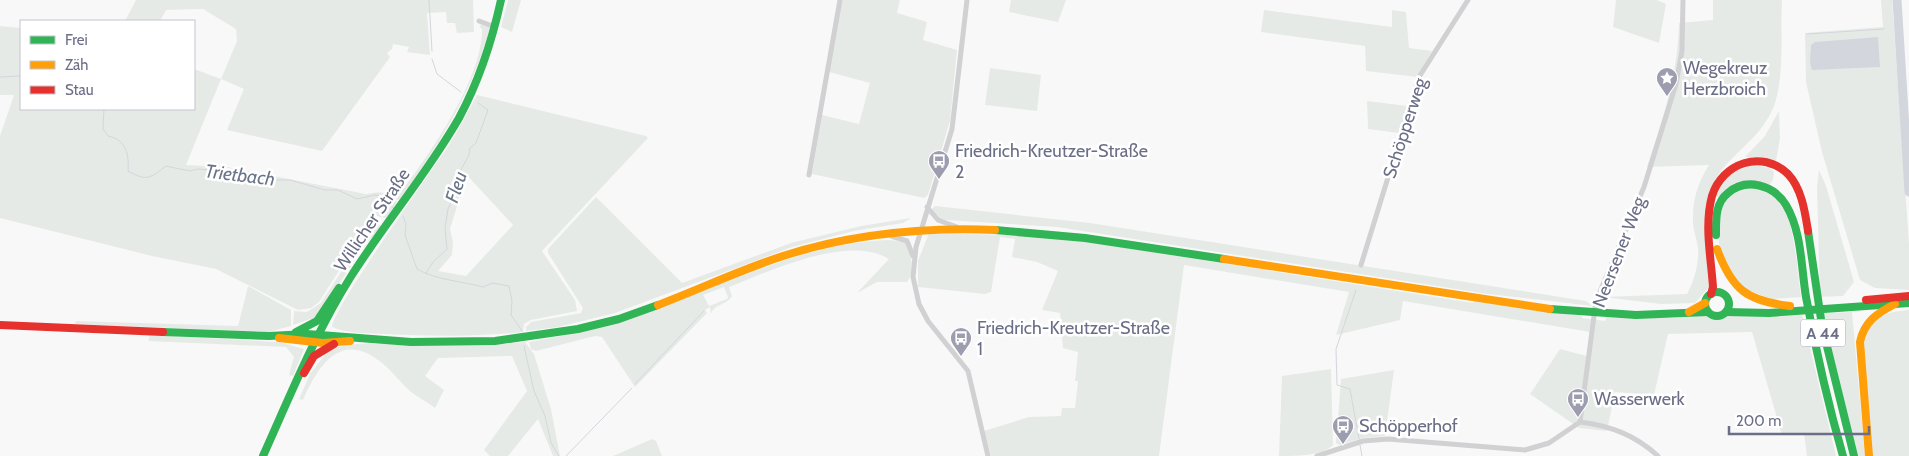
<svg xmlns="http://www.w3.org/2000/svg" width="1909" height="456" viewBox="0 0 1909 456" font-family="Cabin,sans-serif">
<rect width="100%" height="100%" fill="#f8f8f8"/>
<g fill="#e6eae6" fill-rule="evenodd">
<path d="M136,0H473L474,32L457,33L455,23H447L446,12L427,13L430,55L407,52L409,47L393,44L392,49L387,53L390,57L322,151L227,130L244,89L221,79L186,165L227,167L366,194C378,192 385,191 396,198C427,159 483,79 482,29L479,26L483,24L490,28C471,94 444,135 406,192L399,200L396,199V204L386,218L373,215L367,218L358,241L319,302L311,308L298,310L216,269L152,256L0,218V136L14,95H0V26L21,28V109H194V69L221,79L237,41L236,29L203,9L166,10L160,21H125Z"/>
<polygon points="508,0 521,0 512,32 501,27"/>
<polygon points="842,0 900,0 897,13 927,22 923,40 957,50 950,121 928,195 924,198 812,174 822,115 859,124 870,83 829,72"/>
<polygon points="1011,0 1066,0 1058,22 1009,12"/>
<polygon points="1616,0 1657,0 1666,4 1659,43 1613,27"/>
<path d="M1713,0H1782C1780,33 1785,76 1774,106C1762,136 1738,149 1721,171C1695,203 1707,249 1710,286L1695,303L1662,304L1602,297L1687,294C1694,281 1699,264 1698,248C1697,239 1693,230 1693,221C1692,201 1698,182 1709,165L1647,167C1663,119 1678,74 1679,23L1713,20Z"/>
<polygon points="1881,0 1892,0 1909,244 1909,290 1875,288 1860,280 1822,152 1806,82 1805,33 1883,27"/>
<polygon points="1264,10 1392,27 1392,10 1406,12 1409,48 1432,51 1417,77 1366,71 1365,46 1261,32"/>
<polygon points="990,68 1041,75 1037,111 985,105"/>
<path d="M477,95L646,136L648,138L542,251L575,300L577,311L531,320L524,324L523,332C477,337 432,336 385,334C368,333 348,334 332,327C332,309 432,171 449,145C459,129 468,112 477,95ZM464,172L513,225L466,276L438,271L452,255L453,242L450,229L459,200L457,182Z"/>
<polygon points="1367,101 1408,106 1399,133 1368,129"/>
<polygon points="1779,111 1780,138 1776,161 1761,157 1745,157 1765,136"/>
<path d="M1755,165L1769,168L1774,172L1773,180L1770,184L1767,185L1755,182L1718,197L1715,196C1727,176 1732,170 1755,165Z"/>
<polygon points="1819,170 1826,186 1854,282 1843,296 1820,297 1817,187"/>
<path d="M1755,187C1760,189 1768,191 1773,194C1795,208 1797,272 1801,297L1772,299L1740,288C1734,277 1725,265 1721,253C1716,238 1718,208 1729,196C1735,189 1746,188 1755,187Z"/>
<polygon points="596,197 682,283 791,243 861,226 911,218 903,223 854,231 792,247 615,313 558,327 526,331 526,327 531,322 581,313 583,308 548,253 548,249"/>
<path d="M935,206L1090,223L1586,301L1593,306L1488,294L1057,227L945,220C938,219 934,215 932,209Z"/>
<polygon points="371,219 379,219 380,228 360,252 323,309 312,322 310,319 293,325 294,311 307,312 321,303 361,241"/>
<polygon points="929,233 1052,236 1473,303 1474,301 1582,316 1582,318 1605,321 1606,317 1675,318 1706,314 1718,318 1728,314 1802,314 1836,456 1807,456 1804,434 1782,435 1752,332 1668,334 1654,395 1615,392 1607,431 1579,428 1530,394 1560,349 1587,356 1590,332 1403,301 1400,320 1336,335 1349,292 1184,265 1159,456 991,456 984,431 1029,417 1061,416 1062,408 1075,408 1078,381 1075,381 1078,352 1063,348 1060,313 1042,310 1058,271 1037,262 1012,257 1015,239 1000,237 991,292 985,294 918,287 918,261"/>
<path d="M890,240L904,242C912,249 915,274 907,282H877L857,293L889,259C848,234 770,271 729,287L732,296C727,305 714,304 711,314L710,307L705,310L707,313L635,387L602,337L595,336L536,351L531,349L529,342C585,333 637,317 690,296C755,271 819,242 890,240ZM724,287L728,297L727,299L709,306L703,295Z"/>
<polygon points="248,286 291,310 291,326 268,332 75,324 76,321 238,326"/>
<path d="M1909,310V456H1872L1863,342C1870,317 1883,312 1909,310Z"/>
<polygon points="1852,312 1865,456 1858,456 1844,409 1823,313"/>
<polygon points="150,335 279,342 304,349 293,376 289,375 294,357 286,347 148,341"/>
<path d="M525,342L534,354L551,409L560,456H553L538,419L508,456H490L484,450L527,391L512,356L438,358L425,376L444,390L435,408C427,402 416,396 410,391C400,382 392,371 382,363C342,330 319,363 303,400L299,399L310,374L324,356L323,352C350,340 381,344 410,345C449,345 487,346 525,342Z"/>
<path d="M1331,369L1333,445C1322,456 1296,456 1279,456L1282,376Z"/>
<polygon points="1394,370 1385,436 1363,438 1340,445 1336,443 1341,379"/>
<polygon points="652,439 656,441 662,456 613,456"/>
</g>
<polygon fill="#d4d6dd" points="1878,37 1880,67 1812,70 1810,63 1811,45 1815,42"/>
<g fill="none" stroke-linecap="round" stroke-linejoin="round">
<g stroke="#d4d6dd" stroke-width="1">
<polyline points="429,0 432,51"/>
<polyline points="1807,34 1884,29"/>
<polyline points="432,59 437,74 461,92"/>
<polyline points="0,77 21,76"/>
<path d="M104,109L103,129L108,136C127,140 129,155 128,171C147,182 150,178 166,166L190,171L198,169L248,173L256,178L268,180H290L325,190H338L357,199L375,195L385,196L393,208"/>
<path d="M403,216L406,224L405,235L417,269C436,280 461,281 483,287L492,283L509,286L512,301L511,315L522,331"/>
<polyline points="426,273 433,262 447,249 445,228 448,209 454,196 454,183 469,155 470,148 476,143 488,110 478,103"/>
<polyline points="1356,290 1336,349 1337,385 1350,389 1359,439"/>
<polyline points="524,346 534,391 545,416 551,443 559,456"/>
<polyline points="635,384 704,311"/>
<polyline points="1360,445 1362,456"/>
<polyline points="566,456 632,388"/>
</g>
<polyline stroke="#d4d6dd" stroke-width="9" points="1897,0 1909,192"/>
<g stroke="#d1d1d3" stroke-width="5">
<polyline points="967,0 952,129 916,247 913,277 919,304 928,321 968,371 988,456"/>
<polyline points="479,21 495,27"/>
<polyline points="809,175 840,0"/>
<polyline points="927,207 938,220 957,227"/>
<polyline points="891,236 907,241 913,256"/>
<polyline points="1361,265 1419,77 1468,0"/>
<polyline points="1580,422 1596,301 1644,187 1676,84 1682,51 1683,0"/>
<path d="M1580,422C1611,426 1635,435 1658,456"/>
<polyline points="1317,456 1363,441 1388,439 1525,450 1549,443 1580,422"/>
</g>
<g stroke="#30b455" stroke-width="8">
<polyline points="995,230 1085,238 1224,259"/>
<polyline points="1808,231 1822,326 1854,456"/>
<path d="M1716,235C1716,220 1715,203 1728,193C1746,177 1774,185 1786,205C1802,232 1801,267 1806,297C1816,351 1828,404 1843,456"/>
<circle cx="1717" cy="304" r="12"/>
<polyline points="1550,309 1636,315 1708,312"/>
<polyline points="1726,312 1769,313 1909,303"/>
<polyline points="163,332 269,336 307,334 411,342 495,341 578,329 619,319 658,305"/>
<polyline points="296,332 317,321 339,288"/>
<path d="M263,456C290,396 315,334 350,278C384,224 427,174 459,118C479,81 492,41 501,0"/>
</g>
<g stroke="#ff9f0a" stroke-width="8">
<path d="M1717,249C1732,290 1747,301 1790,306"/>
<polyline points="1224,259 1550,309"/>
<path d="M658,305C700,289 740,270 783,256C852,234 922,227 995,230"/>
<polyline points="1689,312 1705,303"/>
<polyline points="279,338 323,343 350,341"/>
<path d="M1869,456L1860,342C1864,322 1877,313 1895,304"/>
</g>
<g stroke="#e5322d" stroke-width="8">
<path d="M1711,294L1713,287C1711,257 1704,225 1712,196C1722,163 1762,149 1788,174C1802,189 1805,212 1808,231"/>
<polyline points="1866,300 1909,296"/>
<polyline points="0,325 163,332"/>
<polyline points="304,373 314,356 334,344"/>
</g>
</g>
<defs>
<g id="sight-pin" transform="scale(1.125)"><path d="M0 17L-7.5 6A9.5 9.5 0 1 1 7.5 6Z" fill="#9c9eaf" stroke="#fff"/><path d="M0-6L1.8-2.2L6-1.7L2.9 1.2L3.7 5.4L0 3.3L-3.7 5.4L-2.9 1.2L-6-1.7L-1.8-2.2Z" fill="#fff"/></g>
<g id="bus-pin" transform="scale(1.125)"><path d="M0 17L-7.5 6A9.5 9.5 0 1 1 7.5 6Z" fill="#9c9eaf" stroke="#fff"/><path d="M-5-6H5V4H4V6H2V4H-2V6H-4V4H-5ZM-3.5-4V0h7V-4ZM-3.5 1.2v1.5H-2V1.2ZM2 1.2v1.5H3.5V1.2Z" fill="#fff"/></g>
</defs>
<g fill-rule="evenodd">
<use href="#sight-pin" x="1667" y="78"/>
<use href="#bus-pin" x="939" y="161"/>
<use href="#bus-pin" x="961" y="338"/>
<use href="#bus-pin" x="1578" y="399"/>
<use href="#bus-pin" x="1343" y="426"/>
</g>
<g text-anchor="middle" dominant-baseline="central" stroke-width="5" stroke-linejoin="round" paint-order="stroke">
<rect fill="#fff" stroke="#979aab" stroke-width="1" x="1800.5" y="319.5" width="45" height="27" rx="4"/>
<g font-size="16" font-weight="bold" fill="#6a6e87">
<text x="1823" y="333">A 44</text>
</g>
<g font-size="18" fill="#6a6e87" stroke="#fff" text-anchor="start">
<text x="1683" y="68">Wegekreuz<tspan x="1683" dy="21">Herzbroich</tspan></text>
<text x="955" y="151">Friedrich-Kreutzer-Straße<tspan x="955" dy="21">2</tspan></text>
<text x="977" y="328">Friedrich-Kreutzer-Straße<tspan x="977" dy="21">1</tspan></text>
<text x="1594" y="399">Wasserwerk</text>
<text x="1359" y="426">Schöpperhof</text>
</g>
<g font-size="18" fill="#6a6e87" stroke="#fff">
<text transform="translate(1405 128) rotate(-72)">Schöpperweg</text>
<text transform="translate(372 220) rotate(-56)">Willicher Straße</text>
<text transform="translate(1619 252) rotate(-69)">Neersener Weg</text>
</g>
<g font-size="19" font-style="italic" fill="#6b7589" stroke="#fff">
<text transform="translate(240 175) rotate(7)">Trietbach</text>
<text transform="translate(456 187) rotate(-72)">Fleu</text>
</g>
</g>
<rect x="20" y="20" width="175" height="90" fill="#ffffff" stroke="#c3c5cf"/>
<rect x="30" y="36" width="25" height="8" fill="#30b455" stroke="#c3c5cf"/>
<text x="65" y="45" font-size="15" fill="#6a6e87">Frei</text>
<rect x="30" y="61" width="25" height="8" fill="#ff9f0a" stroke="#c3c5cf"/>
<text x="65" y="70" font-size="15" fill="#6a6e87">Zäh</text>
<rect x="30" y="86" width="25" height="8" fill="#e5322d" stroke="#c3c5cf"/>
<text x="65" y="95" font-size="15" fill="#6a6e87">Stau</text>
<path d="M1729 426v8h140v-8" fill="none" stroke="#6a6e87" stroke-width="2.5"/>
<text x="1736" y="426" font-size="15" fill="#6a6e87" stroke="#ffffff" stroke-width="4" paint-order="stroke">200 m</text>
</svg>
